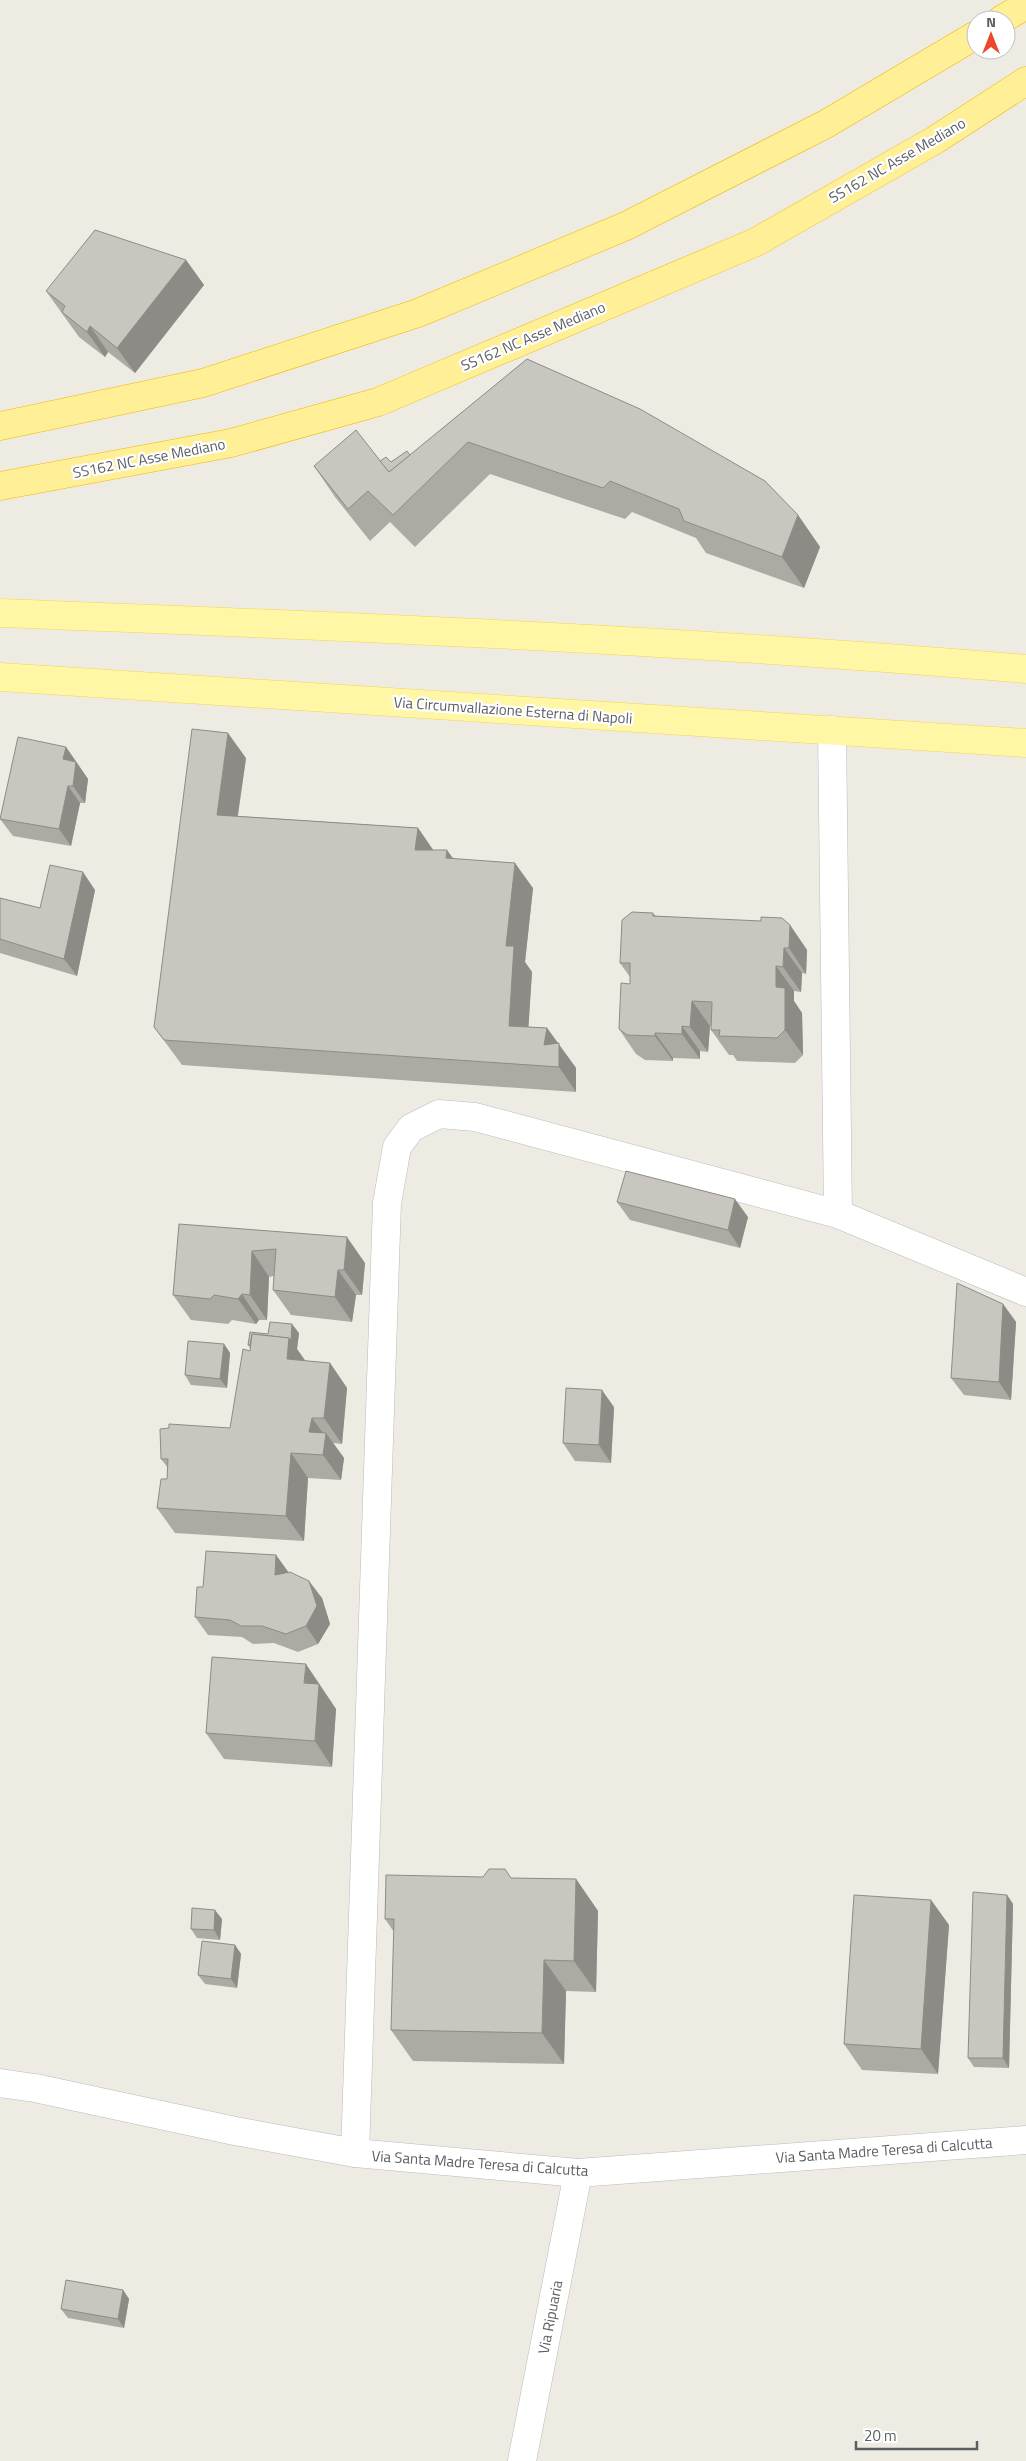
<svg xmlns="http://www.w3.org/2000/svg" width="1026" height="2461" viewBox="0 0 1026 2461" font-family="'Titillium Web',sans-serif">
<rect width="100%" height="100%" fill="#eeece2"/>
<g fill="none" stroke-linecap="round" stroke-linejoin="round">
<g stroke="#b8babf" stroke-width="29">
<g id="minor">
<polyline points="832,730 838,1214 1026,1292"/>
<polyline points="0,2083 35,2088 235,2131 355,2153 578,2173 1026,2140"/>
<polyline points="355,2153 387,1203 397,1147 411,1128 439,1114 475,1117 838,1214"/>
<polyline points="522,2461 578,2173"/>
</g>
</g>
<g stroke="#f4d355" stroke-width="29">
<g id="primary">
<path d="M0,613C342,626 685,640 1026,669"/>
<polyline points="0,677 1026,743"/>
</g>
</g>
<g stroke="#f0b700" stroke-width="29">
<g id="trunk">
<polyline points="1001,20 1026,5"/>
<polyline points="0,426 203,383 418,313 626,226 826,124 976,35"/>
<polyline points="0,486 231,443 378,402 756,242 935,140 1026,81"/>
</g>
</g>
<use href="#minor" stroke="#fff" stroke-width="28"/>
<use href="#primary" stroke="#fff7a6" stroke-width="28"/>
<use href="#trunk" stroke="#fff097" stroke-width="28"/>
</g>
<g fill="#adaaa4">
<polygon points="186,260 204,285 135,373 108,352 105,357 79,337 46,291"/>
<polygon points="527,359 798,515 820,547 804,588 706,553 696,538 632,512 625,519 490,474 415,547 390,522 370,541 335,497 314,466 380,461 391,462 410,455"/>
<polygon points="66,747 88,779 85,803 80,803 71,846 13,836 0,819"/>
<polygon points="246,758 238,816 418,828 433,850 453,858 533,888 525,962 532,972 528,1027 547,1028 576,1068 576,1092 182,1065 154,1027"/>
<polygon points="95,890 77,976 0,953 0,898 40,908"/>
<polygon points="653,913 656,916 790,925 807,950 806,974 802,973 801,992 794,991 794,1001 802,1013 803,1055 795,1063 737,1061 733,1055 729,1055 711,1030 711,1026 710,1026 708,1052 700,1051 700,1059 673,1058 673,1061 645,1060 636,1054 619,1029 630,984 630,977 620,963"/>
<polygon points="617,1202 748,1217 740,1248 630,1220"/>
<polygon points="179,1224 365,1263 362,1295 356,1295 352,1322 291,1315 273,1290 274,1276 269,1277 267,1320 259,1320 256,1324 232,1320 228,1324 191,1320 173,1295"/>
<polygon points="1003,1304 1016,1322 1011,1400 964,1395 951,1378"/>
<polygon points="299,1333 297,1349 305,1361 330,1363 347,1388 342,1444 333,1443 344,1458 341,1480 308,1478 304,1541 175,1533 157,1508 167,1479 168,1468 161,1459 230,1428 250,1351 250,1348 248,1345 268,1334"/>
<polygon points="224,1344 230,1353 227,1388 191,1385 185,1375"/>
<polygon points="614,1407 611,1463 575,1461 563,1443"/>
<polygon points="276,1555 288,1572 322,1598 330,1624 318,1644 298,1652 274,1643 253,1644 242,1637 208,1635 195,1617 203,1587"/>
<polygon points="323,1689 323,1690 336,1709 332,1767 224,1759 206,1733"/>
<polygon points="511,1878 576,1879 598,1911 596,1992 566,1991 564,2064 413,2061 391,2030 394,1932 385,1919"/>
<polygon points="1007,1895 1013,1904 1009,2068 974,2067 968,2058"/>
<polygon points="931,1900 949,1925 938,2074 862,2070 844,2044"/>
<polygon points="222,1919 220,1940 197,1938 191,1929"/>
<polygon points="235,1945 241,1954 237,1988 205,1984 198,1975"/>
<polygon points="123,2290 129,2299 124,2328 68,2318 61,2309"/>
</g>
<g fill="#8d8b86">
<polygon points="186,260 204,285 135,373 117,348"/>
<polygon points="90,326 108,352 105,357 87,332"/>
<polygon points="798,515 820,547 804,588 782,557"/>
<polygon points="228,733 246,758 234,840 217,815"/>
<polygon points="66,747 88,779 85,803 73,786 63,759"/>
<polygon points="68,786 80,803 71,846 59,829"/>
<polygon points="418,828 436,854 415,850"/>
<polygon points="447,850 465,875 446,858"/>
<polygon points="515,863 533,888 525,962 532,972 527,1051 509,1026 506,946"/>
<polygon points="83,872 95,890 77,976 64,959"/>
<polygon points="790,925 807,950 806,974 789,948"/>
<polygon points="784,948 802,973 801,992 783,967"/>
<polygon points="776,966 794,991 794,1001 802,1013 803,1055 785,1030 776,987"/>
<polygon points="692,1001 710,1026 708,1052 690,1027"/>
<polygon points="682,1026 700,1051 700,1059 682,1034"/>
<polygon points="547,1028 576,1068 576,1092 544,1045"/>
<polygon points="655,1033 673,1058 673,1061 655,1036"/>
<polygon points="735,1199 748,1217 740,1248 728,1230"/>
<polygon points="347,1237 365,1263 362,1295 344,1270"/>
<polygon points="252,1251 269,1277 267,1320 250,1295"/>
<polygon points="338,1270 356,1295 352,1322 335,1297"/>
<polygon points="242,1294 259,1320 256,1324 238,1299"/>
<polygon points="1003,1304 1016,1322 1011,1400 999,1382"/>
<polygon points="292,1324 299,1333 297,1349 307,1363 287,1359 289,1338"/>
<polygon points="224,1344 230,1353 227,1388 220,1379"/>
<polygon points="330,1363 347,1388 342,1444 324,1418"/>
<polygon points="602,1390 614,1407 611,1463 599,1445"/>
<polygon points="312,1418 326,1437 326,1433 344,1458 341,1480 323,1455 309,1432"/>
<polygon points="291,1453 308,1478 304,1541 286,1516"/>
<polygon points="276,1555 289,1573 275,1575"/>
<polygon points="309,1581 322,1598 330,1624 318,1644 306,1626"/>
<polygon points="306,1664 336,1709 332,1767 315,1741 304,1683"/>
<polygon points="576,1879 598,1911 596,1992 574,1961"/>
<polygon points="1007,1895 1013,1904 1009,2068 1003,2058"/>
<polygon points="931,1900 949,1925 938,2074 921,2049"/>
<polygon points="215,1910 222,1919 220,1940 214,1930"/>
<polygon points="235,1945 241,1954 237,1988 231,1979"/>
<polygon points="544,1960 566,1991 564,2064 542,2033"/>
<polygon points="123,2290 129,2299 124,2328 118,2319"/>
</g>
<g fill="#c9c6bf" stroke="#8d8b86">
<polygon points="95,230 186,260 117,348 90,326 87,332 62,312 65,306 46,291"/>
<polygon points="527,359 640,409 765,481 798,515 782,557 684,521 679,509 610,481 603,488 468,442 393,515 368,491 348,509 314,466 356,430 389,472"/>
<polygon points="407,451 410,455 389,472 380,461 386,457 391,462"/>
<polygon points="192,729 228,733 217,815 418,828 415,850 447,850 446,858 515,863 506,946 514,946 509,1026 547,1028 544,1045 559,1043 559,1067 164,1040 154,1027"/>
<polygon points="18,737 66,747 63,759 76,762 73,786 68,786 59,829 0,819"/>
<polygon points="50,865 83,872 64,959 0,939 0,898 40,908"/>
<polygon points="632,912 653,913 653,916 761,921 761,917 782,918 790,925 789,948 784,948 783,967 776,966 776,987 785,988 785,1030 777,1038 719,1036 720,1030 711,1030 712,1002 692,1001 690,1027 682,1026 682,1034 655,1033 655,1036 627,1035 619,1029 621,983 630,984 630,963 620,963 622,920"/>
<polygon points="626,1171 735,1199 728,1230 617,1202"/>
<polygon points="179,1224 347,1237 344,1270 338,1270 335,1297 273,1290 276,1249 252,1251 250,1295 242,1294 238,1299 214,1295 210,1299 173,1295"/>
<polygon points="957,1283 1003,1304 999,1382 951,1378"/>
<polygon points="270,1322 292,1324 291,1340 289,1338 252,1334 250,1345 248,1345 250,1332 268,1334"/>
<polygon points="252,1334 289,1338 287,1359 330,1363 324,1418 312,1418 309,1432 326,1433 323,1455 291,1453 286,1516 157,1508 161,1479 167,1479 168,1459 161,1459 160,1429 169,1428 169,1424 230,1428 243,1349 250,1351"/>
<polygon points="188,1341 224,1344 220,1379 185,1375"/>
<polygon points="566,1388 602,1390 599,1445 563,1443"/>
<polygon points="206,1551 276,1555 275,1575 290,1572 309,1581 317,1606 306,1626 286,1634 262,1626 241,1626 230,1620 195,1617 197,1587 203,1587"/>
<polygon points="212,1657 306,1664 304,1683 319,1684 315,1741 206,1733"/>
<polygon points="489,1869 505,1869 511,1878 576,1879 574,1961 544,1960 542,2033 391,2030 394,1919 385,1919 386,1875 483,1877"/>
<polygon points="973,1892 1007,1895 1003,2058 968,2058"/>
<polygon points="854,1895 931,1900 921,2049 844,2044"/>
<polygon points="192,1908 215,1910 214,1930 191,1929"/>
<polygon points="202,1941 235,1945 231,1979 198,1975"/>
<polygon points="66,2280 123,2290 118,2319 61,2309"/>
</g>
<g text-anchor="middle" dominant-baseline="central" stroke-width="4.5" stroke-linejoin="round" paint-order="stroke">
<g font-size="15" fill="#5b5e64" stroke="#fff">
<text transform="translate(897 160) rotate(-30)">SS162 NC Asse Mediano</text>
<text transform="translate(533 336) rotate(-23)">SS162 NC Asse Mediano</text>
<text transform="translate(149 458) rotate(-11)">SS162 NC Asse Mediano</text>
<text transform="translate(513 710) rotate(4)">Via Circumvallazione Esterna di Napoli</text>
<text transform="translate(884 2150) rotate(-4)">Via Santa Madre Teresa di Calcutta</text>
<text transform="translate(480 2163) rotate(4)">Via Santa Madre Teresa di Calcutta</text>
<text transform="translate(550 2317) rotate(-79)">Via Ripuaria</text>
</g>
</g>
<g transform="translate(991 35)"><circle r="24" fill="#ffffff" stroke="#bdbfc1"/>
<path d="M0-4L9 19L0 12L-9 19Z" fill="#ec472a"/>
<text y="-8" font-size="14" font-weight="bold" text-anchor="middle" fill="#5b5e64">N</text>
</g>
<path d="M856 2441v8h121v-8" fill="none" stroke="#5b5e64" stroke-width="2.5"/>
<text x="864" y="2441" font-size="15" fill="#5b5e64" stroke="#ffffff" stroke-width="4" paint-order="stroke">20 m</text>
</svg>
